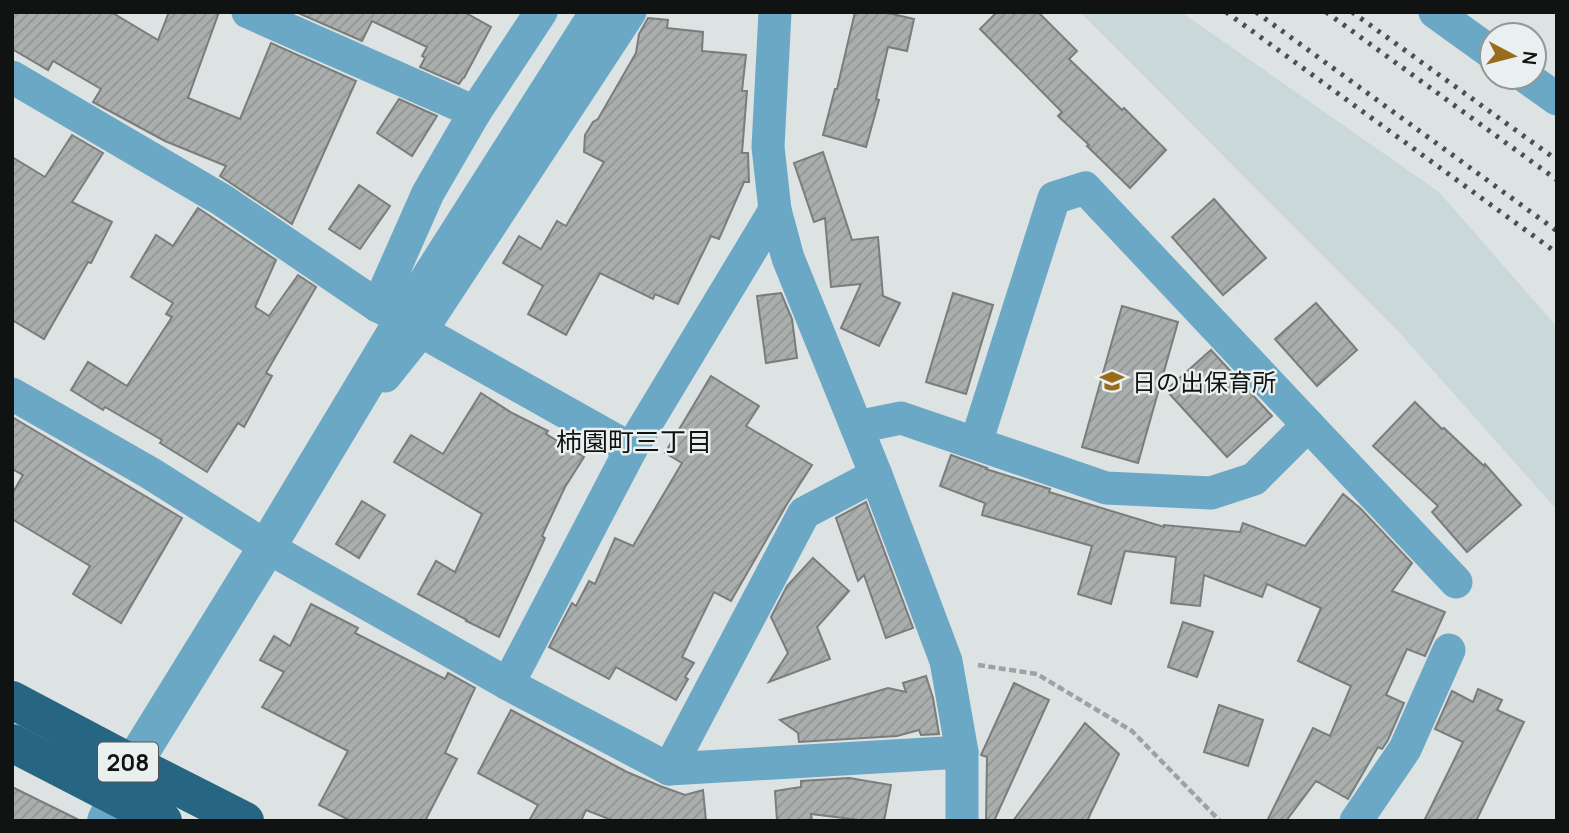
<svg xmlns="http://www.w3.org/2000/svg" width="1569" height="833" viewBox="0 0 1569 833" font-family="Manrope,'Noto Sans JP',sans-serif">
<defs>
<pattern id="building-hatch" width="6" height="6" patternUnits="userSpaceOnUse" patternTransform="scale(1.75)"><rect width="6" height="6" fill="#aaaead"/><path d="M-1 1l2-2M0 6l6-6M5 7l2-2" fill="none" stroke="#919594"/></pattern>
</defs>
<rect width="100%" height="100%" fill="#dde2e2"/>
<polygon fill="#cad8da" points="1080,12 1181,12 1439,192 1557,327 1557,510 1398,331"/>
<g fill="url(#building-hatch)" stroke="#797d7c" stroke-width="2">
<polygon points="12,12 111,12 158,40 169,12 219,12 188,98 240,119 271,43 356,81 292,224 220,176 226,166 165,141 93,102 101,89 53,61 48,70 12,49"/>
<polygon points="296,12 464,12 491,27 464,78 463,78 459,84 420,67 425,58 422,56 427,47 372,21 362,41"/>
<polygon points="855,12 884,12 914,19 907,51 888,47 876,99 879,100 866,147 823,135 835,89 837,89"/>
<polygon points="997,12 1038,12 1077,51 1069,59 1122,110 1124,108 1166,150 1130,188 1087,146 1089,145 1058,116 1062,112 980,29"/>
<polygon points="648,18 668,20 667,28 703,32 702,51 746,55 742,91 747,91 742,153 748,153 749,182 744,182 719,239 711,236 678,304 655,294 653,299 600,273 566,335 528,314 543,286 503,263 519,236 541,249 557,221 566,226 604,162 584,152 585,135 593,122 598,119 636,53 639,34"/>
<polygon points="399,99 437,116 412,156 377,133"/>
<polygon points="72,135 103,153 72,202 112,222 91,263 88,262 44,339 12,320 12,157 45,177"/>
<polygon points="823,152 852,240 878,237 883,296 900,303 879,346 841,328 861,284 831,287 825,218 814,222 794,163"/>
<polygon points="359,185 390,206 360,249 329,229"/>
<polygon points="1214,199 1266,258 1223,295 1172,237"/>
<polygon points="198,208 276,260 255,307 269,316 298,275 316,287 266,373 272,376 244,427 238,423 207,472 160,443 162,440 105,407 103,410 71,390 88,362 127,386 172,317 166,314 173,303 131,277 156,235 173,246"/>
<polygon points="781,293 792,319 797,358 766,363 757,296"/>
<polygon points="953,293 993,305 966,394 926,382"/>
<polygon points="1316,303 1357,350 1317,386 1275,339"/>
<polygon points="1122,306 1178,322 1138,463 1082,447"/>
<polygon points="1211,350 1272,416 1227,457 1166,390"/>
<polygon points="711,376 759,406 746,426 812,465 787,504 731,601 714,592 682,657 694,663 685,677 688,679 676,700 616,667 609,679 549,647 572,603 576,606 589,581 595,584 615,538 633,546 682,463 665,453"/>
<polygon points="481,393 512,413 548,431 546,434 584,457 565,487 542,536 545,538 499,637 466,621 467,620 418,594 436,561 455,572 482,514 394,462 411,435 443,454"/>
<polygon points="1415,402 1442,429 1444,428 1484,466 1485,464 1521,505 1467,552 1432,512 1438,506 1373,446"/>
<polygon points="12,417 182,518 121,623 73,594 90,566 12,519 12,494 23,475 12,469"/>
<polygon points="951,455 987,468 986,469 1050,489 1049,492 1164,527 1164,525 1240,532 1243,523 1305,546 1343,494 1360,508 1412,563 1392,591 1445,612 1425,656 1407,649 1386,695 1404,703 1388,740 1382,749 1378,747 1348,799 1316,781 1286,821 1267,821 1313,728 1330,736 1351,686 1298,661 1321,608 1267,584 1262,597 1204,575 1200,606 1171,603 1176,557 1125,551 1111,604 1078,594 1092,546 982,515 985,503 940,486"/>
<polygon points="362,501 385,515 359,558 336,544"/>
<polygon points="866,502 913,628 886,638 864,575 858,581 836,518"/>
<polygon points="813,558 849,591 817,627 830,659 769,682 788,653 771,617 787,586"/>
<polygon points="311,604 358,628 355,633 445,679 448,673 475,688 445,753 457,759 425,821 351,821 319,805 348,751 262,707 284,672 260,660 274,636 290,646"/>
<polygon points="1183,622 1213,632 1197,677 1168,667"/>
<polygon points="926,676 933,698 939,734 921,735 919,730 897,736 799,742 798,733 780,720 888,688 906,692 903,683"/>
<polygon points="1014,683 1049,700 994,821 986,821 987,757 981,755"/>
<polygon points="1478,689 1502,700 1497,710 1524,722 1476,821 1424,821 1463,742 1435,729 1452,691 1473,702"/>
<polygon points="1219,705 1263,720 1248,766 1204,752"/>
<polygon points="511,710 627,772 660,786 685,795 703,790 706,821 614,821 586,810 581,821 529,821 538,805 478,773"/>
<polygon points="1085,723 1119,754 1087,821 1013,821"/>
<polygon points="849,778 891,785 884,821 867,821 811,814 812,821 777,821 775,791 801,787 801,781"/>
<polygon points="12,787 81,821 12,821"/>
</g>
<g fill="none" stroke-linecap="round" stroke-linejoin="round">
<polyline stroke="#9ea2a2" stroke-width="4.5" stroke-dasharray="7 3.5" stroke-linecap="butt" points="978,665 1037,674 1132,731 1220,821"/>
<g stroke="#6ba8c5" stroke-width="33">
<polyline points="248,12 475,112"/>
<polyline points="775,12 768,147 775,210 788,258 876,475 946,661 962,752 962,821"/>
<polyline points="1435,12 1492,53"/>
<polyline points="12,77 222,200 378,306 404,319"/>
<polyline points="1526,77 1557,99"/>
<polyline points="378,306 428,193 475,112 541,12"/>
<polyline points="421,331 631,449"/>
<polyline points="385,376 421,331 630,12"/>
<polyline points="12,394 150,473 267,547 508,684 669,769 962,752"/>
<polyline points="857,427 901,418 1106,488 1211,493 1254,479 1308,425"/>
<polyline points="976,443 1054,198 1085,188 1456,582"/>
<polyline points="508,684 631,449 775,210"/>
<polyline points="669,769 804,513 876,475"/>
<polyline points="1356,821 1405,749 1449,650"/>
</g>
<polyline stroke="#6ba8c5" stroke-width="38" points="106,821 133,764 267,547 404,319 599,12"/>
<g stroke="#266682" stroke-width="38">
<polyline points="12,700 133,764 245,821"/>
<polyline points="12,743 163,821"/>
</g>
<g stroke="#4c4f4f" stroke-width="5" stroke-dasharray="3.5 7" stroke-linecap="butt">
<polyline points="1226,12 1557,253"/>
<polyline points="1256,12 1557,231"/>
<polyline points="1326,12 1557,180"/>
<polyline points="1352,12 1557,160"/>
</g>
</g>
<defs>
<g id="school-bare" transform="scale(1.89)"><path d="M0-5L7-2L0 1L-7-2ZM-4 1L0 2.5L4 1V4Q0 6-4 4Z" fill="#996c1b" stroke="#eaeff0" stroke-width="2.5" paint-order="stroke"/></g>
</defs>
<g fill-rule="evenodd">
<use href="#school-bare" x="1112" y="381"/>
</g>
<g text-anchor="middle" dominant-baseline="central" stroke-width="5" stroke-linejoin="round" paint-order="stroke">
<rect fill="#eaeff0" stroke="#525555" stroke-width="2" x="98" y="742.5" width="60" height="39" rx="5"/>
<g font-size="23" font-weight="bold" fill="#111313">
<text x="128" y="762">208</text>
</g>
<g font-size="24" fill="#111313" stroke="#eaeff0" text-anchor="start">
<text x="1132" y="381">日の出保育所</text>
</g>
<g font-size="26" fill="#111313" stroke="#eaeff0">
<text x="634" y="441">柿園町三丁目</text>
</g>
</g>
<rect width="1569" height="833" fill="none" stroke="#111313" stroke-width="28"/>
<g transform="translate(1513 56) rotate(97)"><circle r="33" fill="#eaeff0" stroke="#939798" stroke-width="2"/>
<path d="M0-5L12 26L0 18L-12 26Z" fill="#996c1b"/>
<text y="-10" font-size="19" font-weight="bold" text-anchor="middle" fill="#111313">N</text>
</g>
</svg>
